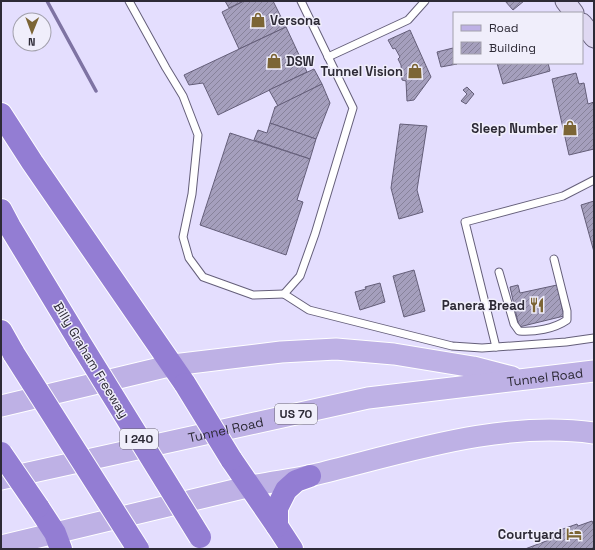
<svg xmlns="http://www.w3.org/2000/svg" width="595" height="550" viewBox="0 0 595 550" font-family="'Space Grotesk',sans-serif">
<defs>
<pattern id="building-hatch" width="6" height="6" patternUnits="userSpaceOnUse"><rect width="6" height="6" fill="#a59fbd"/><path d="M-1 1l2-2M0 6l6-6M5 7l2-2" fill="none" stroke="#87829a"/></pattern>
</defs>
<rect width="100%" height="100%" fill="#e4defe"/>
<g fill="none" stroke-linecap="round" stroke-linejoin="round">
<polyline stroke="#7e73a3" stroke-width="3.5" points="47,1 96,91"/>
</g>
<g fill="url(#building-hatch)" stroke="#645e79">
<polygon points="225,1 244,1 229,8"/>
<polygon points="244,1 273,1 286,27 239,49 222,12"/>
<polygon points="505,1 524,1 513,10"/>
<polygon points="286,27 307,72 218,115 203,83 189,85 184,75"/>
<polygon points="410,30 431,77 414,100 407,101 406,81 402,80 401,65 398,59 400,57 395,48 393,49 388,40"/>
<polygon points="453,48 454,63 457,64 441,67 437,52"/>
<polygon points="497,63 548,63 550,71 503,84"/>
<polygon points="314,69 322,84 278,106 269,90"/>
<polygon points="576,73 579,84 584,83 588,104 594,102 594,149 569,155 552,79"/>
<polygon points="322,84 330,103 316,139 270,123 275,107"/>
<polygon points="467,87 474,94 466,104 461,101 467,94 463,90"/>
<polygon points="270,123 316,139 310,159 254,140 258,130 267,133"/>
<polygon points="400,124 427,126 417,190 423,212 399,219 391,188"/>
<polygon points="230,133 310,159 297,200 303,202 286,255 200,225"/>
<polygon points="594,201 594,252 581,205"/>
<polygon points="414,270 425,311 404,317 393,276"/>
<polygon points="380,283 385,302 360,310 355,292 366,289 365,287"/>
<polygon points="518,285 520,293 557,285 564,316 519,327 510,287"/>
<polygon points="592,521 594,525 594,549 525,549 549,540 548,537 561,532 560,530 577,524 578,526"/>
</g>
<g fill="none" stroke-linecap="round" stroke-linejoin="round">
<g stroke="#655f7a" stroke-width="9">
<g id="lane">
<polyline points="129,1 166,68 183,96 198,135 192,194 183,237 189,258 203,277 253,295 284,294"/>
<polyline points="301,1 353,108 315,234 300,276 284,294 309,310 452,346 482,348 566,342 594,338"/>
<polyline points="328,57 408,20 425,1"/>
<path d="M499,272L514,324L519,331C535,332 554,329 567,320V311L554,259"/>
<polyline points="496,347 465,222 563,196 594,180"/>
</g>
</g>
<g stroke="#655f7a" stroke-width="21">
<g id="secondary">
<polyline points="565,1 574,13"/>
<polyline points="582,23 594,38"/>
</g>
</g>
<g stroke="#fff" stroke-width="23">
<g id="primary">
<polyline points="1,406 173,365 281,352 336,349 394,354 473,367 512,377"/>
<path id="s1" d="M1,479L368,398L594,371"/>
<path d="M1,546C83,526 165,506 247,487C269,482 291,480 313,475C404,453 499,420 594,433"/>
</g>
</g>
<g stroke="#fff" stroke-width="24">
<g id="highway">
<polyline points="1,114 32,162 185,384"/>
<polyline points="1,210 10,227 79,341"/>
<polyline points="1,331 14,354"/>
<polyline points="231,459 277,526 292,549"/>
<polyline points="38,507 55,533 61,549"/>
<polyline points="277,526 277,508 286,490 296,481 310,476"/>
</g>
</g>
<use href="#lane" stroke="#fff" stroke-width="7"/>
<use href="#secondary" stroke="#dfd8f2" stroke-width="19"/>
<use href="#primary" stroke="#beb1e5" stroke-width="21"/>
<use href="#highway" stroke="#937dd3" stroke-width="22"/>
<g stroke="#fff" stroke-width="24" stroke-linecap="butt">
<g id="highway-bridge">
<polyline points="79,341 200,537"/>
<polyline points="14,354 138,549"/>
<polyline points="185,384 231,459"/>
<polyline points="1,453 38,507"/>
</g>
</g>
<use href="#highway-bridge" stroke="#937dd3" stroke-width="22"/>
</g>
<defs>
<g id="shop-bare" transform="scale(1.2)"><path d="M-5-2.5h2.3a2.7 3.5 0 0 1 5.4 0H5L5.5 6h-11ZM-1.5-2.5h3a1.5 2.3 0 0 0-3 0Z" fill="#7c6535" stroke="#f0eefb" stroke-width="2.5" paint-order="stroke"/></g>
<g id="restaurant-bare" transform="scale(1.2)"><path d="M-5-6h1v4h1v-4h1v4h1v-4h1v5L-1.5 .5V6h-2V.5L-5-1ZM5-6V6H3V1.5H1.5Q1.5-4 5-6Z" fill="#7c6535" stroke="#f0eefb" stroke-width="2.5" paint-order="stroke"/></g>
<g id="hotel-bare" transform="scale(1.2)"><path d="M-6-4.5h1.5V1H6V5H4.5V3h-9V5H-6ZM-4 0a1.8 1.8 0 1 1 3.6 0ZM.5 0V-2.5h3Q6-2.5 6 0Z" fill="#7c6535" stroke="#f0eefb" stroke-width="2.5" paint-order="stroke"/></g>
</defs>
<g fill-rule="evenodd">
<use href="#shop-bare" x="258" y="20"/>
<use href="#shop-bare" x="274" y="61"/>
<use href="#shop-bare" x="415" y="71"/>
<use href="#shop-bare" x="570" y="128"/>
<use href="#restaurant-bare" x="537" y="305"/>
<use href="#hotel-bare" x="574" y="534"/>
</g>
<g text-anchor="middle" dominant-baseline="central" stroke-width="3" stroke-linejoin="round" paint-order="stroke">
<g fill="#f0eefb" stroke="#686571" stroke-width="1">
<rect x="275" y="404" width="42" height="20" rx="3"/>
<rect x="120" y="429" width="38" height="20" rx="3"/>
</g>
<g font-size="12" font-weight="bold" fill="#2d2a36">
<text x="296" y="414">US 70</text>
<text x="139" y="439">I 240</text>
</g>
<g font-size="13" font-weight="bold" fill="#2d2a36" stroke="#f0eefb" text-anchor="end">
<text x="270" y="20" text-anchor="start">Versona</text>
<text x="286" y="61" text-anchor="start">DSW</text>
<text x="403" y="71">Tunnel Vision</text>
<text x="558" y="128">Sleep Number</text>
<text x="525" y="305">Panera Bread</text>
<text x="562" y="534">Courtyard</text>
</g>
<g font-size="13" fill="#2d2a36" stroke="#f0eefb">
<text transform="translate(91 360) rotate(59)">Billy Graham Freeway</text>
<text stroke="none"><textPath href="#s1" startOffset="554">Tunnel Road</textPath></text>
<text stroke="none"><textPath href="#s1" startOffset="230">Tunnel Road</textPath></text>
</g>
</g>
<rect width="595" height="550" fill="none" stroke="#2d2a36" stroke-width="4"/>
<rect x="453" y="12" width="130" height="52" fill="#f0eefb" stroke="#a2a0ac"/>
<rect x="461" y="25" width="20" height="6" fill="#beb1e5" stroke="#a2a0ac"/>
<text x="489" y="32" font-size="12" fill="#2d2a36">Road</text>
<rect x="461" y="42" width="20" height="12" fill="url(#building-hatch)" stroke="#a2a0ac"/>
<text x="489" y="52" font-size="12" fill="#2d2a36">Building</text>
<g transform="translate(32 32) rotate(181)"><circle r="19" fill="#f0eefb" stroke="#a2a0ac"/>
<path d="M0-3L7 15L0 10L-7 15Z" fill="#7c6535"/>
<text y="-6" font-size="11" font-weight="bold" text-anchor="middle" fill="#2d2a36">N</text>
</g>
</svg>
